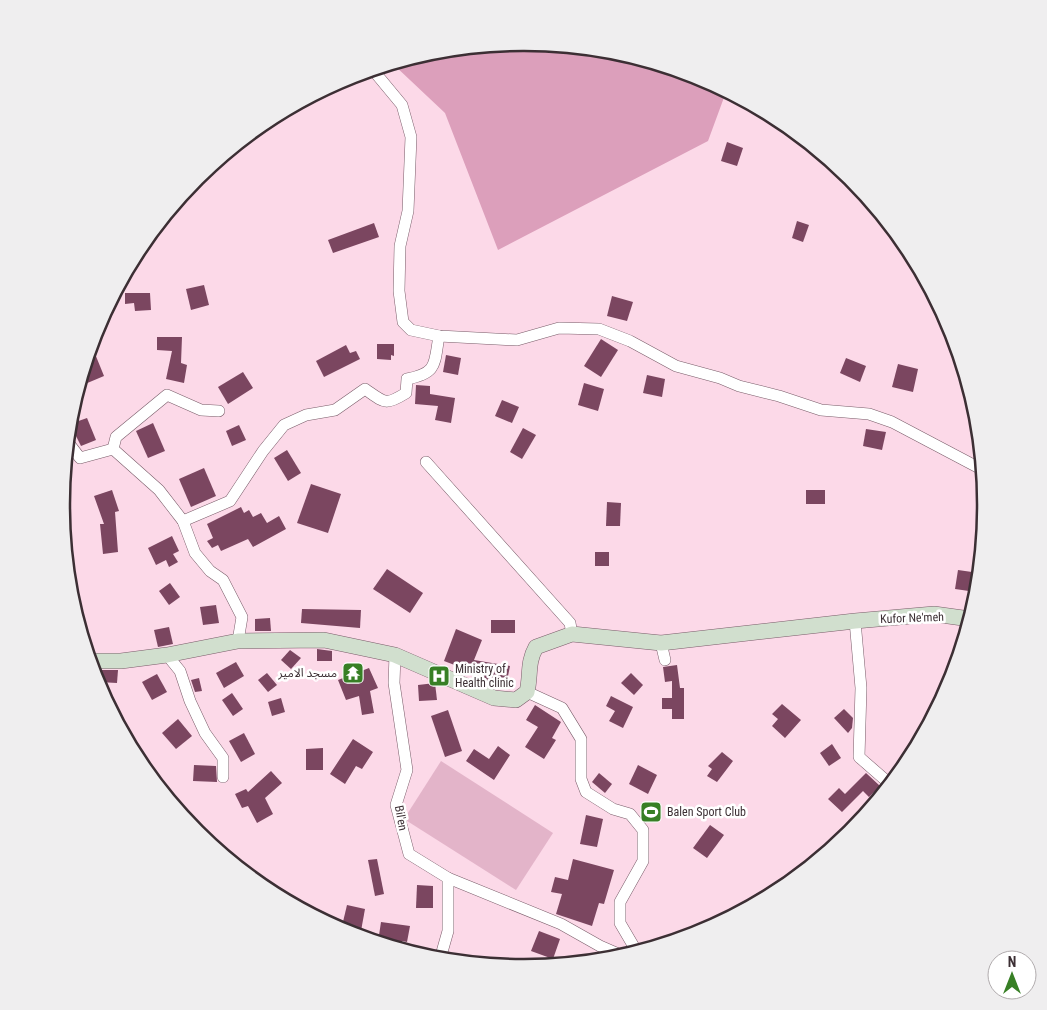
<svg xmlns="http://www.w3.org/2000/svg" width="1047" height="1010" viewBox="0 0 1047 1010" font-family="'Roboto Condensed','Noto Sans Arabic',sans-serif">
<rect width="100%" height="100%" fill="#fcd9e8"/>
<polygon fill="#e3b4c9" points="441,761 553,833 516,890 404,819"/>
<polygon fill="#dc9fbb" points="524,43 614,51 701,78 726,92 708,141 498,250 445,113 393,64 434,51"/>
<g fill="#7b4660">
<polygon points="727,142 743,148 737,166 721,161"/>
<polygon points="797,221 809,225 803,242 792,238"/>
<polygon points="374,223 379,237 333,253 328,240"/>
<polygon points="204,285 209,305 191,310 186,289"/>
<polygon points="125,293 150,293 151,310 135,311 134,303 125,304"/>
<polygon points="612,296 633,302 627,321 607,316"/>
<polygon points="157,337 182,337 181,363 187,365 184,383 166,379 172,351 157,350"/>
<polygon points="601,339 618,350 601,377 584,366"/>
<polygon points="91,344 104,376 85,384 82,376"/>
<polygon points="377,344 394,344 394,356 391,355 391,360 377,359"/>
<polygon points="346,345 350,353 356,351 360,359 324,377 316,361"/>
<polygon points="446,355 461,358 458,375 443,372"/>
<polygon points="846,358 866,366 860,382 840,373"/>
<polygon points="898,364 918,369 913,392 892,387"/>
<polygon points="243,372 253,388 228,404 218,387"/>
<polygon points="647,375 665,379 662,397 643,393"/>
<polygon points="584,383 604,389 598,411 578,405"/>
<polygon points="416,385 430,386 430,394 455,398 451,423 435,420 438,406 415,404"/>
<polygon points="502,400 519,407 512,423 495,416"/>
<polygon points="87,418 96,440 81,446 70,424"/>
<polygon points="153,423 165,451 148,458 136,431"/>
<polygon points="239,425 246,440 232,446 226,431"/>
<polygon points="523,428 536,435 522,459 510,452"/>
<polygon points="866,429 886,432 882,450 863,446"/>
<polygon points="287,450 301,473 288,481 274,458"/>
<polygon points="204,468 216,496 191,507 179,479"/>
<polygon points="311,484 341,494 328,533 297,523"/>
<polygon points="112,490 119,511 115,512 118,552 103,554 100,524 104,524 94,496"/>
<rect x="806" y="490" width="19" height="14"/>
<polygon points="607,502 621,503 620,526 606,526"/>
<polygon points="241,507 244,513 249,510 253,517 261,513 267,523 279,516 286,529 253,547 248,539 221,551 218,545 212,548 207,541 213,538 207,524"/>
<polygon points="172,536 179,551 173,554 178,562 169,567 166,560 156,565 148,548"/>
<rect x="595" y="552" width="14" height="14"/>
<polygon points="387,569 423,593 410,613 373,589"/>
<polygon points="958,570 979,573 976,592 955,589"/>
<polygon points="170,583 180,597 169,605 159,591"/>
<polygon points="216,605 219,623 203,625 200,607"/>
<polygon points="302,609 361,610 360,628 301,623"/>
<polygon points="270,618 271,631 255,631 255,619"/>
<rect x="491" y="620" width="24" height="13"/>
<polygon points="169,627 173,644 158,647 154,630"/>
<polygon points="456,629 482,640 474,660 510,666 506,686 480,681 481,675 444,661"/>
<polygon points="317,649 332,651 332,661 317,661"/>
<polygon points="290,650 301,658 291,669 281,660"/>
<polygon points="236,662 244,676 224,688 216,673"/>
<polygon points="677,665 680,688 684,688 684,719 672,719 672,709 662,709 662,698 672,698 672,681 665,682 663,667"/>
<polygon points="369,668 378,688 370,691 374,713 362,715 359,696 346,700 338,680"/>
<polygon points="100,670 118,670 117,683 99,682"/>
<polygon points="267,673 277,685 268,692 258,680"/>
<polygon points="631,673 643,685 634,695 621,683"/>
<polygon points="157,674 167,692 152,700 142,682"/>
<polygon points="199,678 202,691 195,692 191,680"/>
<polygon points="435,683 437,700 419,701 418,685"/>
<polygon points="232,693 243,709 233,716 222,700"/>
<polygon points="611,696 633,707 623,728 609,721 615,711 606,706"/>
<polygon points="281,698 285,712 272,716 268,702"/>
<polygon points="782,704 801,720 785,738 772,726 778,719 772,714"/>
<polygon points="535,705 561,722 552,738 556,740 544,759 525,747 538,727 526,720"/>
<polygon points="844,709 853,718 852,728 848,733 834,718"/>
<polygon points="448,710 462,751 445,757 431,716"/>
<polygon points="178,719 192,736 176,749 162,733"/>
<polygon points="244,733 255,754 241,762 229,741"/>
<polygon points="353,739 373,752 362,769 356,766 345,784 330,774"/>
<polygon points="832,744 841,758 829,766 820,753"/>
<polygon points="498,746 510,755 494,780 466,761 474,749 489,759"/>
<polygon points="323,748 323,770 306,770 306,749"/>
<polygon points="722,752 733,761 717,782 707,776 712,769 708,766"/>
<polygon points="194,765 216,766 217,782 193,781"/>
<polygon points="638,765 657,775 648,794 629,784"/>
<polygon points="271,771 282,783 265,798 273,814 257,823 248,806 242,808 235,794 246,789 248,792"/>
<polygon points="599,773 612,784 605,793 592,782"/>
<polygon points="866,773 880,786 869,797 863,791 842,812 828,799 839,788 845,794"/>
<polygon points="586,815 603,819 597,847 580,844"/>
<polygon points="710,825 724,835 707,858 693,848"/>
<polygon points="377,859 384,894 375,896 368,860"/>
<polygon points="573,859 614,870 604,904 599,903 592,926 556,914 562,894 551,892 555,877 568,880"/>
<polygon points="417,885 433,886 433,908 416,908"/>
<polygon points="347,905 365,909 361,931 342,926"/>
<polygon points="381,922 410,926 407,942 402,941 401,945 378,942"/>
<polygon points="539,931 560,939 553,959 531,951"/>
</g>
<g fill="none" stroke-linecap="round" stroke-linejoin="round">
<g stroke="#795c69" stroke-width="12">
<g id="street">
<polyline points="373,70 402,105 411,137 408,211 400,246 399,291 403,322 411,330 439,336 517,340 559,328 599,329 630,341 676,366 720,378 739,386 779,396 821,410 869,414 892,422 983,470"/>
<polyline points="67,441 80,458 113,449 159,490 183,521 195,553 210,571 223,580 242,617 238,641"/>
<polyline points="113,449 116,437 167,395 201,410 219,411"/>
<polyline points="426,462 570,623 572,634"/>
<path d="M183,521L230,501L263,451L284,425L306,415L335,410L365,389C385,403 385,406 406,393L407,379C438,373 434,364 439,336"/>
<polyline points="855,621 861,688 859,757 890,784"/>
<polyline points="661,643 665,660"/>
<polyline points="167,655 180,671 190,701 205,733 223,758 223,777"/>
<polyline points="395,655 394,683 407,770 396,805 409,854 448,878 448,931 440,959"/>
<polyline points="527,692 562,708 581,739 581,779 586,792 613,809 630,814 643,830 643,861 620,902 620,923 637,952"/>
<polyline points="448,878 561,924 600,946 623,956"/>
</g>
</g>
<g stroke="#795c69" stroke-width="16">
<path id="secondary" d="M90,661H121L167,655L238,641L324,640L395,655L494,698L516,700L527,692C531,675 527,663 536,647L572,634L661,643L855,621L934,614L970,619"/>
</g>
<use href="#street" stroke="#fff" stroke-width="11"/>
<use href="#secondary" stroke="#d1dfce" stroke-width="15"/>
</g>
<defs>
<g id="temple-square" transform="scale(1.125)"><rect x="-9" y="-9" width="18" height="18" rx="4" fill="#377f25" stroke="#fff"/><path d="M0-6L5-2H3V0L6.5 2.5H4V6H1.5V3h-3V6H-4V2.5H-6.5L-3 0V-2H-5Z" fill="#fff"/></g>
<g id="hospital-square" transform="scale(1.125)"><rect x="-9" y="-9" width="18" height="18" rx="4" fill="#377f25" stroke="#fff"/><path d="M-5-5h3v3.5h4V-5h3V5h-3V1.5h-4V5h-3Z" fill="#fff"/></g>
<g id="stadium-square" transform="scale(1.125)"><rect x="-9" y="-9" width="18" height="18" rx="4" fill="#377f25" stroke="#fff"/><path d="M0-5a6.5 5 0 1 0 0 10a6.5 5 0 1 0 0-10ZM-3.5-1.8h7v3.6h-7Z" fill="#fff"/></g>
</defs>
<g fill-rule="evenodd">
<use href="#temple-square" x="353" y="673"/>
<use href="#hospital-square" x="439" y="676"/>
<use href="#stadium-square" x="651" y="812"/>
</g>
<g text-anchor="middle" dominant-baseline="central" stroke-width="5" stroke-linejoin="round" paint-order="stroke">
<g font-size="12" fill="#3c2f34" stroke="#fff">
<text transform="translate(912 618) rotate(-2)">Kufor Ne'meh</text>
<text transform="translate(401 818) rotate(79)">Bil'en</text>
</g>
<g font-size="12" fill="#3c2f34" stroke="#fff" text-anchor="start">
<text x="455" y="669">Ministry of<tspan x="455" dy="14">Health clinic</tspan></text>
<text x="337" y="673" text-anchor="end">مسجد الامير</text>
<text x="667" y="812">Balen Sport Club</text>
</g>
</g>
<path d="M0 0H1047V1010H0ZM523 51H524A453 453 0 0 1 977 504V506A453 453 0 0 1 524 959H523A453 453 0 0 1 70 506V504A453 453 0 0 1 523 51Z" fill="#efeeef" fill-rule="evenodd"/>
<path fill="none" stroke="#3c2f34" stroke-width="2.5" d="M523 51H524A453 453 0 0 1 977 504V506A453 453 0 0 1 524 959H523A453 453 0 0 1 70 506V504A453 453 0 0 1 523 51Z"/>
<g transform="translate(1012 975)"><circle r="24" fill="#ffffff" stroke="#b1acae"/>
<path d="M0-4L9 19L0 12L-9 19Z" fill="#377f25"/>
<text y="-8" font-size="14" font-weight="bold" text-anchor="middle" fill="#3c2f34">N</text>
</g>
</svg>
